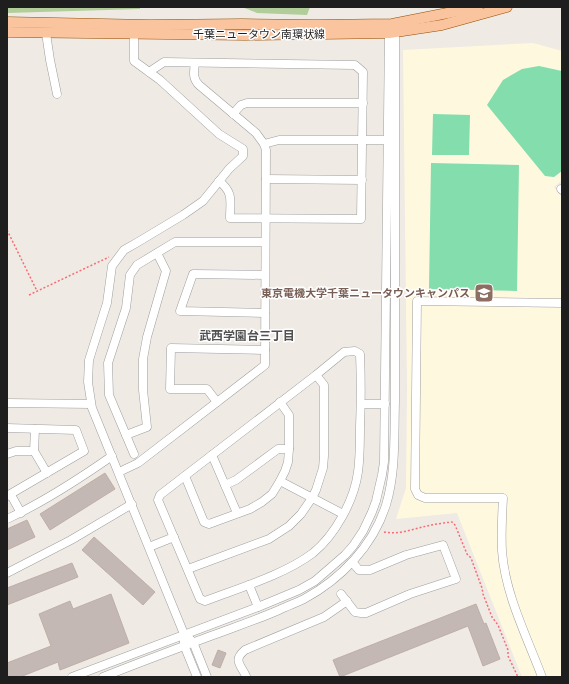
<svg xmlns="http://www.w3.org/2000/svg" width="569" height="684" viewBox="0 0 569 684" font-family="'Work Sans','Noto Sans JP',sans-serif">
<rect width="100%" height="100%" fill="#efeae4"/>
<polygon fill="#fef9de" points="533,43 562,51 562,180 554,187 562,197 562,677 522,677 457,513 396,519 406,488 407,388 403,50"/>
<g fill="#b1cd9a">
<polygon points="7,7 140,7 140,9 7,13"/>
<polygon points="242,7 310,7 307,15 257,13"/>
</g>
<g fill="#83ddac">
<polygon points="539,66 562,71 562,171 554,177 545,176 487,105 503,80 522,69"/>
<polygon points="433,114 470,115 469,155 432,155"/>
<polygon points="431,163 519,165 517,291 429,289"/>
</g>
<g fill="#c3b8b4" stroke="#c0aea7">
<polygon points="105,473 115,489 50,530 40,514"/>
<polygon points="27,520 35,537 7,550 7,529"/>
<polygon points="94,537 155,592 143,605 82,550"/>
<polygon points="72,563 78,577 7,605 7,588"/>
<polygon points="111,594 129,643 60,670 58,662 20,677 7,677 7,663 51,646 39,614 70,601 73,609"/>
<polygon points="476,604 484,624 486,623 500,659 483,666 468,626 340,677 333,660"/>
<polygon points="218,650 226,653 220,668 212,665"/>
</g>
<g fill="none" stroke-linecap="round" stroke-linejoin="round">
<g stroke="#9f9f9f" stroke-width="9">
<g id="minor">
<polyline points="46,33 50,60 57,94"/>
<polyline points="134,34 134,61 160,80 219,134 243,149 243,156 229,169 203,201 183,215 138,242 124,250 112,266 107,303 89,360 88,382 92,408 184,634 184,645 197,677"/>
<path d="M149,72L164,62L355,65L363,72L361,219L230,218C230,201 234,193 219,181"/>
<polyline points="233,114 241,105 247,103 363,103"/>
<polyline points="264,144 279,140 392,140"/>
<polyline points="266,179 362,180"/>
<polyline points="562,189 561,189 562,190"/>
<polyline points="265,313 180,311 193,274 265,275"/>
<path d="M355,351L360,354C361,378 361,403 360,427C360,442 360,457 358,472C354,501 335,535 313,553C284,575 239,588 205,601L200,599L158,500L160,495L316,375L344,352Z"/>
<polyline points="217,402 207,389 170,389 171,348 265,350"/>
<polyline points="7,403 91,404"/>
<polyline points="361,404 385,404"/>
<polyline points="7,428 76,430 84,451 7,496"/>
<polyline points="35,429 34,451 47,473"/>
<polyline points="126,435 147,427 143,390 143,359 147,337 166,271 157,253"/>
<polyline points="7,454 16,451 34,451"/>
<polyline points="134,454 109,395 108,363 126,308 130,275 137,265 175,242 265,242"/>
<polyline points="212,455 237,513"/>
<path d="M119,472L138,463L265,365L266,150L264,144L256,133L199,85C192,78 194,71 195,63"/>
<polyline points="185,476 204,522 209,524 250,509 262,502 272,494 280,481 285,471 288,462 289,449 289,415 280,402"/>
<polyline points="280,481 343,514"/>
<polyline points="225,485 236,480 278,449 289,449"/>
<polyline points="11,495 21,513"/>
<path d="M7,519C44,502 79,479 112,456"/>
<polyline points="149,547 174,537"/>
<polyline points="188,569 269,539 289,526 301,514 312,498 316,490 323,468 324,456 324,385 316,375"/>
<polyline points="7,573 71,540 132,504"/>
<polyline points="249,585 258,607"/>
<polyline points="341,594 355,612 361,613 366,613 410,594 456,579 443,545 406,555 370,570 359,570 352,562"/>
<polyline points="190,639 193,642 207,677"/>
<polyline points="72,677 258,607 299,590 315,581 345,555 353,546 363,531 372,512 376,501 382,475 384,462 389,33 391,27"/>
<path d="M103,677C138,663 173,650 208,637C232,628 256,620 279,610C287,606 296,603 304,599C341,579 373,546 386,505C396,472 394,437 395,402V33L393,27"/>
<path d="M246,677V676C240,664 233,660 245,650L324,617L347,601"/>
<path d="M542,677C527,637 505,594 502,551C501,534 502,516 503,498H425L418,495L415,489L417,301L562,303"/>
</g>
</g>
<g stroke="#954e03" stroke-width="11">
<g id="major">
<polyline points="7,22 150,25 242,24 315,25 392,24 478,7"/>
<polyline points="7,32 245,35 389,33 442,25 507,7"/>
</g>
</g>
<g stroke="#f76d74" stroke-width="1.5" stroke-dasharray="2 2" stroke-linecap="butt">
<polyline points="7,230 37,291"/>
<polyline points="29,295 109,257"/>
<path d="M384,532C398,535 413,529 427,526C435,524 444,523 452,522L455,525L467,554L471,558L482,588L483,594L492,617L498,625L508,650V656L518,677"/>
</g>
<use href="#minor" stroke="#fff" stroke-width="8"/>
<use href="#major" stroke="#fac49e" stroke-width="10"/>
</g>
<defs>
<g id="university-square" transform="scale(1)"><rect x="-9" y="-9" width="18" height="18" rx="4" fill="#8d6e63" stroke="#fff"/><path d="M0-5L7-2L0 1L-7-2ZM-4 1L0 2.5L4 1V4Q0 6-4 4Z" fill="#fff"/></g>
</defs>
<g fill-rule="evenodd">
<use href="#university-square" x="484" y="293"/>
</g>
<g text-anchor="middle" dominant-baseline="central" stroke-width="3" stroke-linejoin="round" paint-order="stroke">
<g font-size="11" fill="#1e1e1e" stroke="#fff">
<text x="259" y="34">千葉ニュータウン南環状線</text>
</g>
<g font-size="11" font-weight="bold" fill="#785e54" stroke="#fff" text-anchor="end">
<text x="470" y="293">東京電機大学千葉ニュータウンキャンパス</text>
</g>
<g font-size="12" font-weight="bold" fill="#515151" stroke="#fff">
<text x="247" y="336">武西学園台三丁目</text>
</g>
</g>
<rect width="569" height="684" fill="none" stroke="#1e1e1e" stroke-width="16"/>
</svg>
